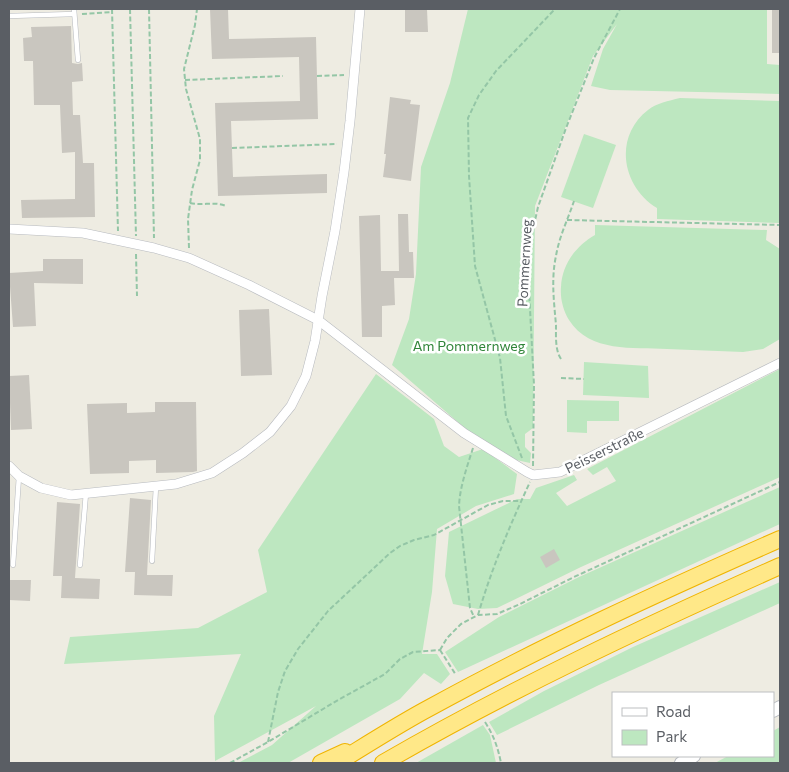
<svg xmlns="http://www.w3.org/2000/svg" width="789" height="772" viewBox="0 0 789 772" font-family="Commissioner,sans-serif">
<rect width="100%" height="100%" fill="#eeece2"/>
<g fill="#bde7c0">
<polygon points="468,9 767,9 767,64 780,65 780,94 610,90 591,86 603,49 617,24 593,56 535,206 533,428 525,434 525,447 531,453 530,463 512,459 467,430 392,365 409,319 416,274 421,167 450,83"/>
<path d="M680,98L780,101V223L657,219V208C622,187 613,137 648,110C657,103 668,101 680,98Z"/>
<polygon points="584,134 616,145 593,208 561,197"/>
<path d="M595,225L767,230L766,240L780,249V339L763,349L743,352C718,351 692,350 667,349C633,347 590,353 569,320C563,310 560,298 561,287C562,264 576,246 595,235Z"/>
<polygon points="584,362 648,366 649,398 583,395"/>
<polygon points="780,369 780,477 581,567 497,608 478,609 453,604 445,576 449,532 517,499 530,499 536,488 574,475 577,480 556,493 567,506 616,481 607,467 593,475 587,469"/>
<polygon points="376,374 434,419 444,446 459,457 483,449 517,474 514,494 476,506 437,529 432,592 422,654 437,654 450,674 441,684 424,673 400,699 288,763 238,763 272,745 316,706 215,761 214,716 241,654 64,664 70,637 198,628 267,592 258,550"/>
<polygon points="567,400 619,401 619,421 587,421 587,433 567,432"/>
<polygon points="780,487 780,524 458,672 445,652 499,617 579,577"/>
<polygon points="780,582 780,603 599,685 497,735 489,722 544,691 633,647"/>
<polygon points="483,725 490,735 496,763 416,763"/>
<polygon points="780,727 780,763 715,763 728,756 773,756 773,731"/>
</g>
<g fill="#c9c6bf">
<polygon points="210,9 228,9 229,39 316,37 318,119 231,121 233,177 327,174 327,193 218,196 215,103 300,101 299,57 212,59"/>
<polygon points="405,9 427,9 428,32 405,32"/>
<rect x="772" y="9" width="8" height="44"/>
<polygon points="71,26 72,63 78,64 82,63 83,81 72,82 73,115 80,115 83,163 94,163 95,217 22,218 21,200 75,199 75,152 62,153 60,105 34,105 33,61 24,61 23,38 32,37 31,27"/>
<polygon points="390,97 411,100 410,104 420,105 411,181 383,177 386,154 384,154"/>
<polygon points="398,214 408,214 409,252 413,252 414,278 394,278 395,305 382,306 382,337 362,337 359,216 380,215 381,271 399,271"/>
<polygon points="43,259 83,259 83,284 34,283 36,326 13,327 9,273 43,271"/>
<polygon points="269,309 272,375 241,376 239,310"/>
<polygon points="29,375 32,429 11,430 9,376"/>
<polygon points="155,402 196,402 197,471 193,472 156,473 156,460 129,461 129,473 90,474 87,404 127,403 127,413 155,412"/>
<polygon points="130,498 151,500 147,575 173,575 172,596 134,595 135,572 125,572"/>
<polygon points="57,502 80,504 75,578 100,579 99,599 61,598 62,576 53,576"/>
<polygon points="554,549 560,560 546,568 540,557"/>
<polygon points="9,580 31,580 30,601 9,600"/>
</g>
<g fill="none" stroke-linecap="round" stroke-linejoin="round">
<g stroke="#b7babf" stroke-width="5.5">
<g id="lane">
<polyline points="74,9 78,60"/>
<polyline points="9,16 74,14"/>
<polyline points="152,561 156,486"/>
<polyline points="13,565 19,476"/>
<polyline points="80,565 86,493"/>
</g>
</g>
<g stroke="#b7babf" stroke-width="10">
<g id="street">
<polyline points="9,229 83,233 154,248 189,258 249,285 318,320 464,433 527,472 533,475 560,472 780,363"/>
<polyline points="9,466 19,476 41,488 71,495 176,484 212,473 243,453 270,432 291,406 306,376 315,341 322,296 335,231 344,172 350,121 360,9"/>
</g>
</g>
<g stroke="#b8bbc1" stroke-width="14">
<g id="secondary">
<polyline points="773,711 780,707"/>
<polyline points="681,763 694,756"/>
</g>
</g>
<g stroke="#f0b400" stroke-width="18">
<g id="highway">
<polyline points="321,763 345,752"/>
<path d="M337,763C368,744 399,724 431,707C544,645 662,591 780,539"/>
<path d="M383,763C511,689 645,626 780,566"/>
</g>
</g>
<g stroke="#94c6a6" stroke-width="2" stroke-dasharray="5 2.5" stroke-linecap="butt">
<polyline points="112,9 118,231"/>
<polyline points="130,9 136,236"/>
<polyline points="149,9 154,238"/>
<polyline points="228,9 249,9"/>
<polyline points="82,14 112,12"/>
<polyline points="317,76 344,75"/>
<polyline points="185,80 283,76"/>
<polyline points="232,148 337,144"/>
<path d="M190,203C202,206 215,201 226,206"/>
<polyline points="567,220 780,225"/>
<polyline points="189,248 188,219 192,190 200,160 200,139 186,89 184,69 195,25 197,9"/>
<polyline points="136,254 137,296"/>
<path d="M561,359C555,350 556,336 556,325C554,302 551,279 556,256C559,237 568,219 574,201"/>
<polyline points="561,378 584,379"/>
<path d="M473,448C467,467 460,486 459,506L470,608L474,617"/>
<polyline points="522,458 506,416 500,358 475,266 469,176 468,118 479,95 496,71 555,9"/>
<polyline points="533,466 534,385 529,290 532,234 538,207 566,128 594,58 620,9"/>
<path d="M478,615C491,570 510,525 530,482"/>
<polyline points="440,650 447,638 461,624 478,615 497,614 520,604 574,577 780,482"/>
<polyline points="440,650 456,675"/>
<path d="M485,722C494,736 498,748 501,763"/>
<polyline points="268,742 278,692 285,671 298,649 328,611 390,553 400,546 414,540 434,535 488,505 503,501 520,501"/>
<polyline points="230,763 268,742 338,700 385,674 400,659 413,652 440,650"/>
</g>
<use href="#lane" stroke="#fff" stroke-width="4.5"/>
<use href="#street" stroke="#fff" stroke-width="9"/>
<use href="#secondary" stroke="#fff" stroke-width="12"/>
<use href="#highway" stroke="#ffe888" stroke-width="16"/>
</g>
<g text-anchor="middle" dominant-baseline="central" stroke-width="5" stroke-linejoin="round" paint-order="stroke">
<g font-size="14" fill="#5a5e64" stroke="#fff">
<text transform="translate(524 263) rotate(-87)">Pommernweg</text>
<text transform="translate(604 450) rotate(-26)">Peisserstraße</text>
</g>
<g font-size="14" fill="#308539" stroke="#fff">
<text x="469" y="345">Am Pommernweg</text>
</g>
</g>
<rect width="789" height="772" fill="none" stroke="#5a5e64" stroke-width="20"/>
<rect x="612" y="692" width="162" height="65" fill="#ffffff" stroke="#bdbfc1"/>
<rect x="622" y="708" width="25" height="8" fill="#ffffff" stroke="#bdbfc1"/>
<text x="656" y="717" font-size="15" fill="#5a5e64">Road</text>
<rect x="622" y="730" width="25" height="15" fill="#bde7c0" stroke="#bdbfc1"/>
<text x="656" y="742" font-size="15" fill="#5a5e64">Park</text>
</svg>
